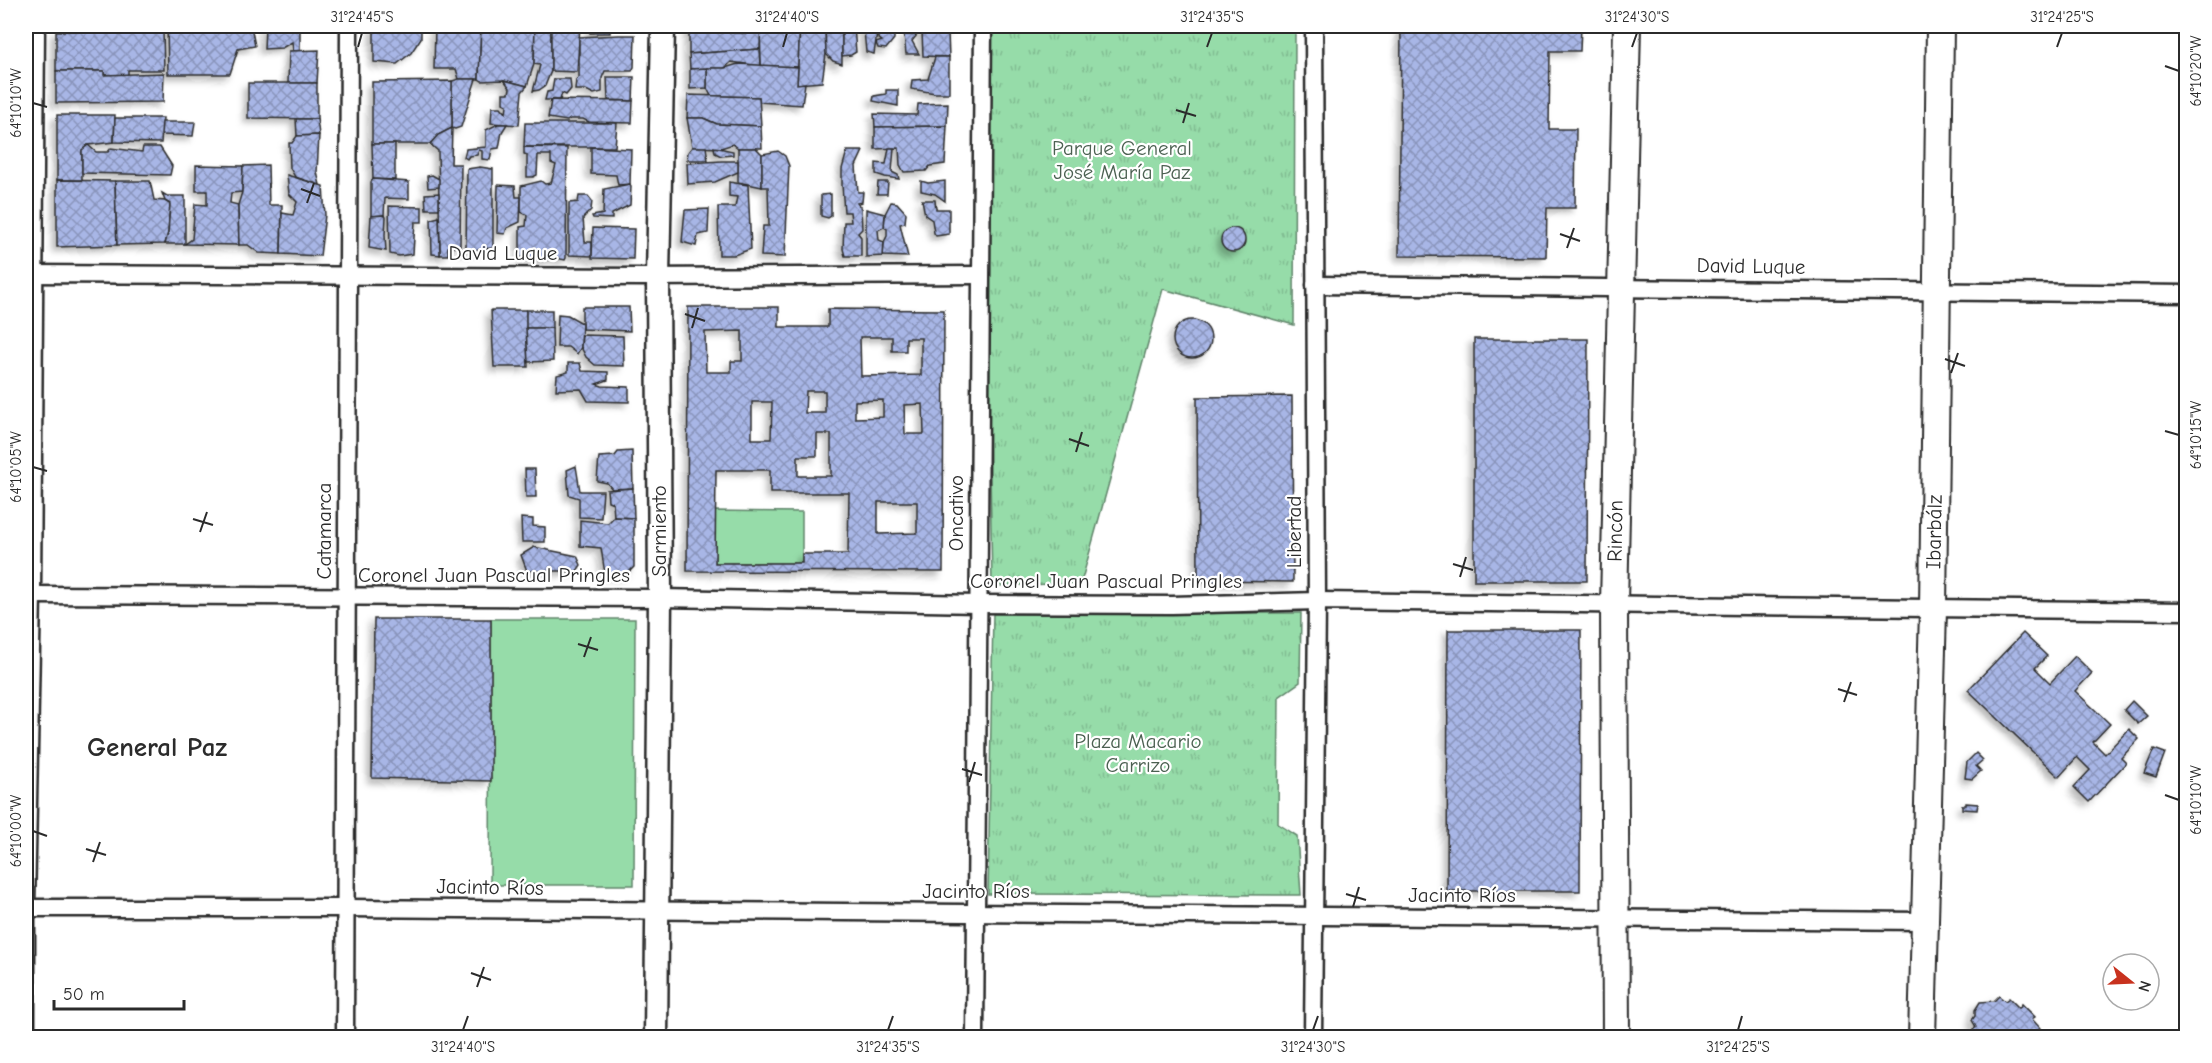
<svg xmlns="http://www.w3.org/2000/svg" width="2212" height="1063" viewBox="0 0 2212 1063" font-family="'Comic Neue',sans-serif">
<defs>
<pattern id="grass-tufts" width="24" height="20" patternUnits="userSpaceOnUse" patternTransform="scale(1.5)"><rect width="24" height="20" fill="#96dca9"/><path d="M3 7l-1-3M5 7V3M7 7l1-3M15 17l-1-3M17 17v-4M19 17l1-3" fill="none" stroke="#81bd92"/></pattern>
<pattern id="building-cross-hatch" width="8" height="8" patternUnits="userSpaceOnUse" patternTransform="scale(1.5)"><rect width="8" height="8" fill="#a8b6e6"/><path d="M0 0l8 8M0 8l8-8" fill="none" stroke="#8994bb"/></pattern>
<filter id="shadow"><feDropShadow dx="-4.5" dy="4.5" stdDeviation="3" flood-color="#0004"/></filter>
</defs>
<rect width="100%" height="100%" fill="#fff"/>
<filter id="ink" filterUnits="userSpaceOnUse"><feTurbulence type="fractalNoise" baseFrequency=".0167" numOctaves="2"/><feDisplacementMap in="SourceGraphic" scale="12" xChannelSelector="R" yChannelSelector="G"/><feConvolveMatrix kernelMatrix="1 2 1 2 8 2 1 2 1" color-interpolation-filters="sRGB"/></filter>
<g filter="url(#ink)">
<g fill="url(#grass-tufts)" stroke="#60846a" stroke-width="1.5">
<polygon points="989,26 1295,26 1294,325 1163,289 1081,583 992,586 987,288"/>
<polygon points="1301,613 1300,682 1279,697 1278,824 1297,836 1301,895 988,894 993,614"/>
</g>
<g fill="#96dca9" stroke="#60846a" stroke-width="1.5">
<polygon points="715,511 802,512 802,563 715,563"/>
<polygon points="491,619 635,619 634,885 490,885"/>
</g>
<g fill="url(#building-cross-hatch)" stroke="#2b2b2b" stroke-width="1.5" fill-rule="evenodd" filter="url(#shadow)">
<polygon points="167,26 251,26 255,46 238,49 230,74 168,74"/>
<polygon points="265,26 300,26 300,51 293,51 292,42 282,48 264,49"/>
<polygon points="374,26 421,26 421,38 411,53 397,64 374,62"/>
<polygon points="435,26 481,26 479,79 459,79 456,69 434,69"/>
<polygon points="481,26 535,26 534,64 527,86 504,80 482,81 479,79"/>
<polygon points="535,26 551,26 551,71 545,86 539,90 533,91 540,65 534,64"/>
<polygon points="551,26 580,26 577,72 551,71"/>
<rect x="590" y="26" width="20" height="7"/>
<polygon points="689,26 708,26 710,32 761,33 760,49 689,54"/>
<polygon points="734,26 760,26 761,33 735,33"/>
<polygon points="760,26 800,26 798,67 761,66"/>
<polygon points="800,26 825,26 826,54 822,82 797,84"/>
<polygon points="825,26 842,26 842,64 833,61 826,54"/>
<polygon points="842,26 854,26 856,52 851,55 842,56"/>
<polygon points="858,26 878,26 874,54 866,52 864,31 858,28"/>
<polygon points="878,26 894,26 894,39 886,49 878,48 876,43 882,41 878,38"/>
<polygon points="919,26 952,26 952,33 919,32"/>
<polygon points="1401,26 1581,26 1580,51 1550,51 1549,129 1576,129 1575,208 1547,208 1546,257 1399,256"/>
<polygon points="163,30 164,70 128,70 128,75 104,75 104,71 56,71 56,31"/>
<polygon points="922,32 948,33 949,57 923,56"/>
<polygon points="619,35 635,35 634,67 632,71 605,71 602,78 602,92 594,94 586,90 575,90 576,80 579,77 579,37"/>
<polygon points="904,35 917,35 912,41 919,54 906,54"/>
<polygon points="760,49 761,66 731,62 725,68 690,69 689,54"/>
<polygon points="319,50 317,83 288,83 289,51"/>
<polygon points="935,57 949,57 949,93 935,93 911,89 912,80 928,79"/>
<polygon points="738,64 798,67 797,84 805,83 802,105 759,102 759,97 711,96 707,88 707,68 725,68"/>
<polygon points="707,68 707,88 690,89 690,69"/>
<polygon points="56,71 104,71 104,75 164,73 163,102 56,103"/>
<polygon points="607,77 634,77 633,101 608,100"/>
<polygon points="459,79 476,79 461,127 455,129 452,128 452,81"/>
<polygon points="554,79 570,79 571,89 566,95 562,93 560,100 545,100 547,92 552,91"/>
<polygon points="504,80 527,86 522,92 519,125 491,123 492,107 501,107 506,113 507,105 503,103 503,93 509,93 510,88"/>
<polygon points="452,81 452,128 438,135 430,144 372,144 372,82"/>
<polygon points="248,83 317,83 317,119 248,118"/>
<polygon points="886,90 898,90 898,106 873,101 874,96 886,94"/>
<polygon points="688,95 759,97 761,126 717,124 703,118 687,118"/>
<polygon points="551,100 633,101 632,123 589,122 583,119 570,119 567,121 548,118"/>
<polygon points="948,103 947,126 875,127 874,114 917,115 918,104"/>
<polygon points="57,115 115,115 114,142 88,145 82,150 82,180 57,180"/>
<polygon points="115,118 163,118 161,143 114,142"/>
<polygon points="687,118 703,118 717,124 761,126 762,148 738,148 733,144 721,148 692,147"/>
<polygon points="296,119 317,119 319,135 297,136"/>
<polygon points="162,122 195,122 193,136 161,135"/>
<polygon points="525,123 617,123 615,147 524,147"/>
<polygon points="498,124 507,124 502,132 499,148 492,149 490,160 482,159 482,151 479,150 477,155 469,156 467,159 464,157 466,149 486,147 486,130"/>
<polygon points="947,126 945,164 930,166 926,171 904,172 900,165 899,148 875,149 875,127"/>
<polygon points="452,128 451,164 461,164 460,247 448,247 448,255 440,255 438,151 430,144 438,135"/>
<polygon points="319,135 317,172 320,185 295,177 290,168 289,143 292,143 297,136"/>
<polygon points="372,144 395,144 395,180 373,179"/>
<polygon points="88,145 96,152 108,152 111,148 142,152 143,147 160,147 172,166 170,175 82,173 82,150"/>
<polygon points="524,147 567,148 566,258 565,260 551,257 548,260 520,257 520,227 526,226 527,215 521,212 521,186 541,181 545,184 551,183 556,165 551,163 551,155 538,155 537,175 533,177 527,177 527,155 524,154"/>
<polygon points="591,147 631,149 630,184 618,185 616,175 591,174"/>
<polygon points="692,147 706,147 708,160 687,160 688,152"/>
<polygon points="714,147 733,151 733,155 721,156 715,153"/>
<polygon points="738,148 756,148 762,154 762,187 738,182"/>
<polygon points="889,148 894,148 892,172 898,175 899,179 885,177 876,174 876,163 886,164"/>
<polygon points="778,151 785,156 789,166 785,257 761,256 763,226 769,226 768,187 762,187 762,154"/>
<polygon points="847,151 863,151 856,166 858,192 863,192 862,202 857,203 861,208 862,229 858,233 861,237 861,256 845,256 843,249 844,222 851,222 850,212 844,212 842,185 842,169"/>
<polygon points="722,161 738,161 738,172 715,182 688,184 687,163"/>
<polygon points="196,165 243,166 242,192 231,193 230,203 238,205 239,245 185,244 192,239 195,204 207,205 207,191 196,191"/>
<polygon points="268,165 269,205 282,205 281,254 259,253 248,245 239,245 238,205 242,192 243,166"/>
<polygon points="480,167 493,169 493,248 466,251 467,169"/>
<polygon points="287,175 323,186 325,215 320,256 281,254 282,213 293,215 297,202 289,194"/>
<polygon points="432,175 439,179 439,187 428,188 427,176"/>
<polygon points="373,179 409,182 409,199 385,198 384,215 371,216 371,182"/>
<polygon points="57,180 115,181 117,245 57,247"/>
<polygon points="115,181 150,181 154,200 165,201 170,204 168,233 165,244 117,245"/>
<polygon points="921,181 928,183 945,181 945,201 935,194 921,191"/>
<polygon points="729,182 748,185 751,249 734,255 719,255 718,207 735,207 737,197 729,196"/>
<polygon points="878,182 888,182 887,194 877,194"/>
<polygon points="630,184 631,187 630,205 612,214 612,219 593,218 592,216 603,214 604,189"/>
<polygon points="498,185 515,186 516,197 521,197 520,222 507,228 505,234 497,233"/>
<polygon points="162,193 167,196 185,196 185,244 165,244 168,233 170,204 165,201"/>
<polygon points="439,193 439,209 426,209 425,194"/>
<polygon points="831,194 831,216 828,218 821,216 821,195"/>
<polygon points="579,196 588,196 592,201 591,210 583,218 585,242 592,242 592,256 569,255 569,203 578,202"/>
<polygon points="922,200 935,200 936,209 949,209 949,234 936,236 934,233 932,220 925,215"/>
<polygon points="891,202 897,203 906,213 905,223 900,224 908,257 883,256 884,242 887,236 887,229 884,227 885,214"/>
<polygon points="389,206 422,207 422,222 415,222 413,254 399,256 390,254"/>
<polygon points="709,209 708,233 698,235 696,246 682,242 685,210"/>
<polygon points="866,209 885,214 884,227 878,230 879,240 884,242 883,256 866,257"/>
<polygon points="384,215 386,217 385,235 386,251 369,248 371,216"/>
<polygon points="439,217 440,255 432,254 431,219"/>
<polygon points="593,228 634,229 633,259 592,258"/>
<circle cx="1233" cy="240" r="12"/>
<polygon points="582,307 629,307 630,331 582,329"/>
<path d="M688,307H779V327H828V309L944,310L943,572L687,571ZM742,331V361H731V372H706L705,332ZM860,337H892V351H906V338H921V375L861,376ZM806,391H825V413H805ZM883,400V417L855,418V401ZM752,402H772L771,439H752ZM923,404L924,434H905L904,405ZM817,434H831V476H798V456H817ZM716,470H770V493H849L848,554H802V563H715ZM878,502H917V533L878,534Z"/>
<polygon points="491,310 526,310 528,367 494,367"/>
<rect x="526" y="310" width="26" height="18"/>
<polygon points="558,314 568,315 582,323 581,347 577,354 568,347 557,347"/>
<circle cx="1192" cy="339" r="19"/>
<polygon points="526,328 552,328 553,361 528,362"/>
<polygon points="582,335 623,336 624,366 595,365 586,357 581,347"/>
<polygon points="1474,339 1588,339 1587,581 1474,581"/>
<polygon points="568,363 580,363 582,371 608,372 608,380 596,384 602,386 629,387 629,402 588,401 581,389 556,390 557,375 568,372"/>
<polygon points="1292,396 1293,582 1198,581 1197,397"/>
<polygon points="632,451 633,488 612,489 607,483 597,481 599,457 615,456 618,452"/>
<polygon points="576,466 580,491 603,491 601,518 579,517 579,498 569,495 567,470"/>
<polygon points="525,469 535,469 536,497 526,497"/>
<polygon points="633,488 634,518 614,517 613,503 608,501 607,490"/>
<polygon points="614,517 634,518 634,567 626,575 605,574 601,548 580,546 580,520 608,523"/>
<polygon points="521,518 533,519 533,526 545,527 545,542 522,542"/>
<polygon points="534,547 577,556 581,565 577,571 527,571 521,555"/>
<polygon points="374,619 491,619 491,781 372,778"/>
<polygon points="1448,630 1581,630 1580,891 1447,891"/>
<polygon points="2023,633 2047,656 2035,668 2050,683 2075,656 2092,673 2075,691 2110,724 2093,742 2105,754 2129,729 2139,739 2121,758 2126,763 2089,802 2074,787 2090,770 2077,757 2059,777 1968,690"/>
<polygon points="2132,701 2147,716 2138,724 2124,710"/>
<polygon points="2154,749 2165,753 2156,777 2144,773"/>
<polygon points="1976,753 1983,760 1976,766 1981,771 1972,779 1965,778 1967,762"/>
<polygon points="1966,803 1978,804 1977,810 1962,809 1962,805 1966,805"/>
<polygon points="1999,996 2005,1001 2009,998 2019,1008 2022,1004 2035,1017 2032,1019 2040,1028 2034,1035 2036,1038 1973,1038 1970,1033 1976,1027 1972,1020 1975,1016 1975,1010 1980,1002 1994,1001"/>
</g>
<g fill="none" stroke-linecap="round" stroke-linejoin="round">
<g stroke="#2b2b2b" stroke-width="21">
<g id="street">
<polyline points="26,274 642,277 980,275"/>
<polyline points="1315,285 2186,294"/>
<polyline points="26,595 660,598 978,604 1172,605 1317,601 2186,611"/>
<polyline points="26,908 346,908 1925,921"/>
<polyline points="26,1038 26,908 32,595 36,26"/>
<polyline points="345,1038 349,26"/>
<polyline points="975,1038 983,26"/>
<polyline points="1313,1038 1317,601 1314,26"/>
</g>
</g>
<g stroke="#2b2b2b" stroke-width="27">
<polyline id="secondary" points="656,1038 660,598 658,277 663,26"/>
</g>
<g stroke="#2b2b2b" stroke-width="30">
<g id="primary">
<polyline points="1616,1038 1614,604 1627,26"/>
<polyline points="1922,1038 1933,609 1940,26"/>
</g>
</g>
<use href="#street" stroke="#fff" stroke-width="16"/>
<use href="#secondary" stroke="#fff" stroke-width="22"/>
<use href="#primary" stroke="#fff" stroke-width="26"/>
</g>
</g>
<path fill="none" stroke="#2b2b2b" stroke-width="2" d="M358,47L362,33M783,47L787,33M1207,47L1212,33M1632,47L1637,33M2057,47L2062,33M2165,66L2179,71M33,103L47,107M1176,110L1196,116M1183,123L1189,103M301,189L320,196M307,203L314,183M1560,234L1580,241M1567,248L1574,228M685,314L705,321M692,328L698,308M1945,359L1965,366M1951,373L1958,353M2165,431L2179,435M1069,439L1089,446M1076,452L1082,432M33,467L47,471M193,519L213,525M200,532L207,512M1453,564L1473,570M1460,577L1466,557M578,644L598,650M584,657L591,637M1838,689L1857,695M1844,702L1851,682M962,769L982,775M969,782L975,762M2165,795L2179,800M33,831L47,836M86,849L106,855M93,862L100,842M1346,894L1366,900M1353,907L1359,887M471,973L491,980M477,987L484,967M463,1030L468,1016M888,1030L893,1016M1313,1030L1318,1016M1738,1030L1742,1016"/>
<g text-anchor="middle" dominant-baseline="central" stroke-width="4.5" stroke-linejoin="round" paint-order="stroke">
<g font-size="21" fill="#4b6051" stroke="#fff">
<text x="1122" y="148">Parque General<tspan x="1122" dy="24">José María Paz</tspan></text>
<text x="1138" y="741">Plaza Macario<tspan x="1138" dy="24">Carrizo</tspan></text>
</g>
<g font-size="21" fill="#2b2b2b" stroke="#fff">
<text x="503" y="253">David Luque</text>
<text transform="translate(1751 266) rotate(1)">David Luque</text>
<text transform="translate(956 513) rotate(-90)">Oncativo</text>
<text transform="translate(324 531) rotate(-90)">Catamarca</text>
<text transform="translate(659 531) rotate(-90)">Sarmiento</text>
<text transform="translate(1615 531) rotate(-89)">Rincón</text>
<text transform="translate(1294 532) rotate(-90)">Libertad</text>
<text transform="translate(1934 532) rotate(-89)">Ibarbálz</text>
<text x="494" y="575">Coronel Juan Pascual Pringles</text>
<text x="1106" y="581">Coronel Juan Pascual Pringles</text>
<text transform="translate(490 887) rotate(1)">Jacinto Ríos</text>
<text x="976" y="891">Jacinto Ríos</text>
<text x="1462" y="895">Jacinto Ríos</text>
</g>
<g font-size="27" font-weight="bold" fill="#2b2b2b" stroke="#fff">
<text x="157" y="747">General Paz</text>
</g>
</g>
<rect width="2212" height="1063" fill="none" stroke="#fff" stroke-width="66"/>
<g transform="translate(2131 982) rotate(108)"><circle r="28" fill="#ffffff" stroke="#aaaaaa" stroke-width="1.5"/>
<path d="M0-4.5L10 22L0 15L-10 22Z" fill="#c8321e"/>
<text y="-9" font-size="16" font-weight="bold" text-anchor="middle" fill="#2b2b2b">N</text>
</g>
<path d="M54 1000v9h130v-9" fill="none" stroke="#2b2b2b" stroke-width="3"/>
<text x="63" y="1000" font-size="18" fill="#2b2b2b" stroke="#ffffff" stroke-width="4.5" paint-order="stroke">50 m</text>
<rect x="33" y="33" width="2146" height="997" fill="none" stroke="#2b2b2b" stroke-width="2"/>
<g font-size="15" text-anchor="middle" fill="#2b2b2b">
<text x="362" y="22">31°24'45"S</text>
<text x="787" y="22">31°24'40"S</text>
<text x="1212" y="22">31°24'35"S</text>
<text x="1637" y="22">31°24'30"S</text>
<text x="2062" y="22">31°24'25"S</text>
<text transform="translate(2196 71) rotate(-90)" y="5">64°10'20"W</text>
<text transform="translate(16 103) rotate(-90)" y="5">64°10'10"W</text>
<text transform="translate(2196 435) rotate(-90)" y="5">64°10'15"W</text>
<text transform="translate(16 467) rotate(-90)" y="5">64°10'05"W</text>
<text transform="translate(2196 800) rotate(-90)" y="5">64°10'10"W</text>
<text transform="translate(16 831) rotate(-90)" y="5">64°10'00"W</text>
<text x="463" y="1052">31°24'40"S</text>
<text x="888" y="1052">31°24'35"S</text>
<text x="1313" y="1052">31°24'30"S</text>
<text x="1738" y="1052">31°24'25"S</text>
</g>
</svg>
